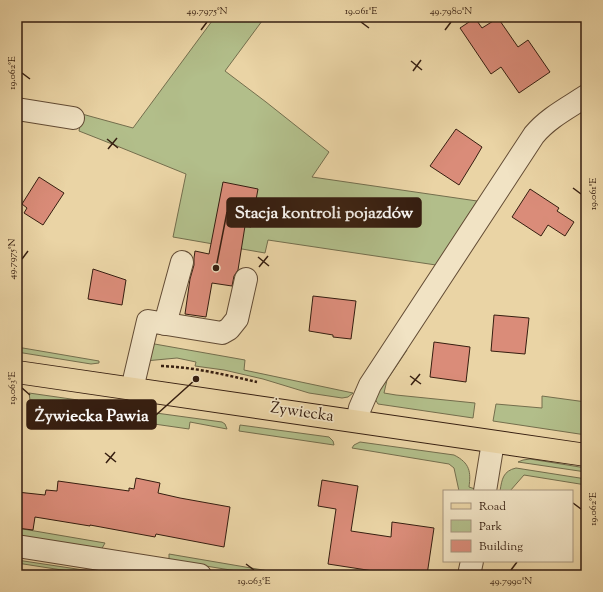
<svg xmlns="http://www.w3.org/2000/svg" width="603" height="592" viewBox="0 0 603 592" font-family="'Sorts Mill Goudy',serif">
<rect width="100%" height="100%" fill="#ead4a5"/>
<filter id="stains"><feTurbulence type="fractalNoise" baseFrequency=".005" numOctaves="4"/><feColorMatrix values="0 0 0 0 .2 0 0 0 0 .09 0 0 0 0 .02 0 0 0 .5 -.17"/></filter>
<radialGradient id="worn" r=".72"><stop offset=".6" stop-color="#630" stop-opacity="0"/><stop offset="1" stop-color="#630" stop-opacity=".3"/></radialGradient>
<g fill="#b2be8a" stroke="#746e4d">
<polygon points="215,17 265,17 225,71 266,102 329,152 312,177 477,201 436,265 268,240 265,253 173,237 186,174 112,144 79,131 82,114 133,128"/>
<polygon points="149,343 245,360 244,370 353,393 348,397 342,398 309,393 263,379 224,370 195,366 196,362 177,358 145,361"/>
<polygon points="17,347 99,361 99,363 91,364 17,352"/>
<polygon points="403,350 407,350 387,380 384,393 396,395 475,403 473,418 378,404 375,399 376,394"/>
<polygon points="29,393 78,400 78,407 30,400"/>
<polygon points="542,396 586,402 586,435 493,421 496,404 542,408"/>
<polygon points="156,413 222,422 225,424 227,429 190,422 189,429 154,424"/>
<polygon points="240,425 329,437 333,441 334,445 239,431"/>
<path d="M360,442L454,455C470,463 471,472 469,487L475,489V491H459L454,468L449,464L352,448L354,445Z"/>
<polygon points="530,459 586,468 586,472 518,462 523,460"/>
<path d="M516,468L586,479V485L524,475L510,491H500C502,479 503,471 516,468Z"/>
<polygon points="17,528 105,543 101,550 17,536"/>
<polygon points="169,554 292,575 261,575 169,560"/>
<polygon points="17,560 110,574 113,575 94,575 17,563"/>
</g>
<g fill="#da8c79" stroke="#361e10">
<polygon points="475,18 482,28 498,18 518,47 528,40 550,72 519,93 501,67 491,74 460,28"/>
<polygon points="456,129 482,147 475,159 459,185 430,166"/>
<polygon points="39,177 64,193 43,225 24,213 27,208 22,204"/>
<polygon points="223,182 258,189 251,227 245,226 238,270 234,276 232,286 212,283 206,317 185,314 190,279 194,265 194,258 195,251 209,254"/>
<polygon points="530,189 559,208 557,211 574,222 565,236 548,225 541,236 512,217"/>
<polygon points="93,269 126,280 122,305 88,299"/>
<polygon points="313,296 356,301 351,339 333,337 333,335 309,331"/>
<polygon points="494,315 529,318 525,354 491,351"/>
<polygon points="434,342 470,347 466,382 430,377"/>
<polygon points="136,478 160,483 158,493 180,498 230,507 224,547 156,534 155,537 90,525 90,526 35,517 33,530 17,528 17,492 45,495 46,490 57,491 58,481 129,491 129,488 134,489"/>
<polygon points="322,480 358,486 351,531 391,537 392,522 434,528 427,575 380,575 380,572 328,564 336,509 318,506"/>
</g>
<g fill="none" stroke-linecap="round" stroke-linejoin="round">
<g stroke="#634c35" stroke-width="24">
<g id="minor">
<polyline points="17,109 73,118"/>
<polyline points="165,324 182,262"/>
<polyline points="132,389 148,321 222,333 229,329 237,319 246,279"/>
<path d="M357,421L360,408L370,385L534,135C548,118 568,108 586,96"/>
<polyline points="485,491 493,442"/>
<polyline points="17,546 200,575"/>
<polyline points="469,575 472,561"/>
</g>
</g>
<g stroke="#361e10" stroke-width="24">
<polyline id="major" points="17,372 586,455"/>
</g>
<path stroke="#361e10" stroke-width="2.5" stroke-dasharray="3 2" stroke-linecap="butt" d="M161,366C194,367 226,375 257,382"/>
<use href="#minor" stroke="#f1e3c4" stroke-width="22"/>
<use href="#major" stroke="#ead4a5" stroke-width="22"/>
</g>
<path fill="none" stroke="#361e10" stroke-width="1.5" d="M361,22L369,28M201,30L207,22M445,30L451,22M411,61L422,70M413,71L421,60M22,73L30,79M107,139L118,148M108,149L117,138M573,188L581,194M258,257L269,266M22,259L28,251M259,267L268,256M410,376L421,384M411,385L420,374M22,388L30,395M105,453L116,462M106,463L115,452M573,503L581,509M246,564L254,570M511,570L517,562"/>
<g text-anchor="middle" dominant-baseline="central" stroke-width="3.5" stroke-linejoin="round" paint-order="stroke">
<g font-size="16" fill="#361e10" stroke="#f1e3c4">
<text transform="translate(302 413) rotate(8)">Żywiecka</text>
</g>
</g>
<path fill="none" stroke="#361e10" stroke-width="1.5" d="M216 268L227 212M196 379L156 415"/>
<g fill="#361e10" stroke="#f1e3c4" stroke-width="1.5">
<circle cx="216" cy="268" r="4"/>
<circle cx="196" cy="379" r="4"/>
</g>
<g fill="#361e10" stroke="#361e10" stroke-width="1.5">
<rect x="227" y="198" width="194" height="29" rx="4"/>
<rect x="27" y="400" width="129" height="29" rx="4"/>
</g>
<g font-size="17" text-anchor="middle" font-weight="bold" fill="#fff">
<text x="324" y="218">Stacja kontroli pojazdów</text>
<text x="92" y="421">Żywiecka Pawia</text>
</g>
<rect width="603" height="592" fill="none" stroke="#ead4a5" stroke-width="44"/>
<rect x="443" y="490" width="130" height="72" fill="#f1e3c4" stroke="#a6947c"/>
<rect x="451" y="503" width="20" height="6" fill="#ead4a5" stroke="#a6947c"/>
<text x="479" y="510" font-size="12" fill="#361e10">Road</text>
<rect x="451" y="520" width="20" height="12" fill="#b2be8a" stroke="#a6947c"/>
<text x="479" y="530" font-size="12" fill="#361e10">Park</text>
<rect x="451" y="540" width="20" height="12" fill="#da8c79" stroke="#a6947c"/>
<text x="479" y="550" font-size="12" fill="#361e10">Building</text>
<rect x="22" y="22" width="559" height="548" fill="none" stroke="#361e10" stroke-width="1.5"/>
<g font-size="10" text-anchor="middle" fill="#361e10">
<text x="207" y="14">49.7975°N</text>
<text x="361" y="14">19.061°E</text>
<text x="451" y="14">49.7980°N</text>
<text transform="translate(11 73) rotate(-90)" y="4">19.062°E</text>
<text transform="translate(592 194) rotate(-90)" y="4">19.061°E</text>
<text transform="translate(11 259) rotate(-90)" y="4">49.7975°N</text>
<text transform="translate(11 388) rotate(-90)" y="4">19.063°E</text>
<text transform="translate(592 509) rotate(-90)" y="4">19.062°E</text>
<text x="254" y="584">19.063°E</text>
<text x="511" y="584">49.7990°N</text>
</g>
<rect width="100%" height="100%" filter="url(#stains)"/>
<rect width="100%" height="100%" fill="url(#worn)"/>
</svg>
